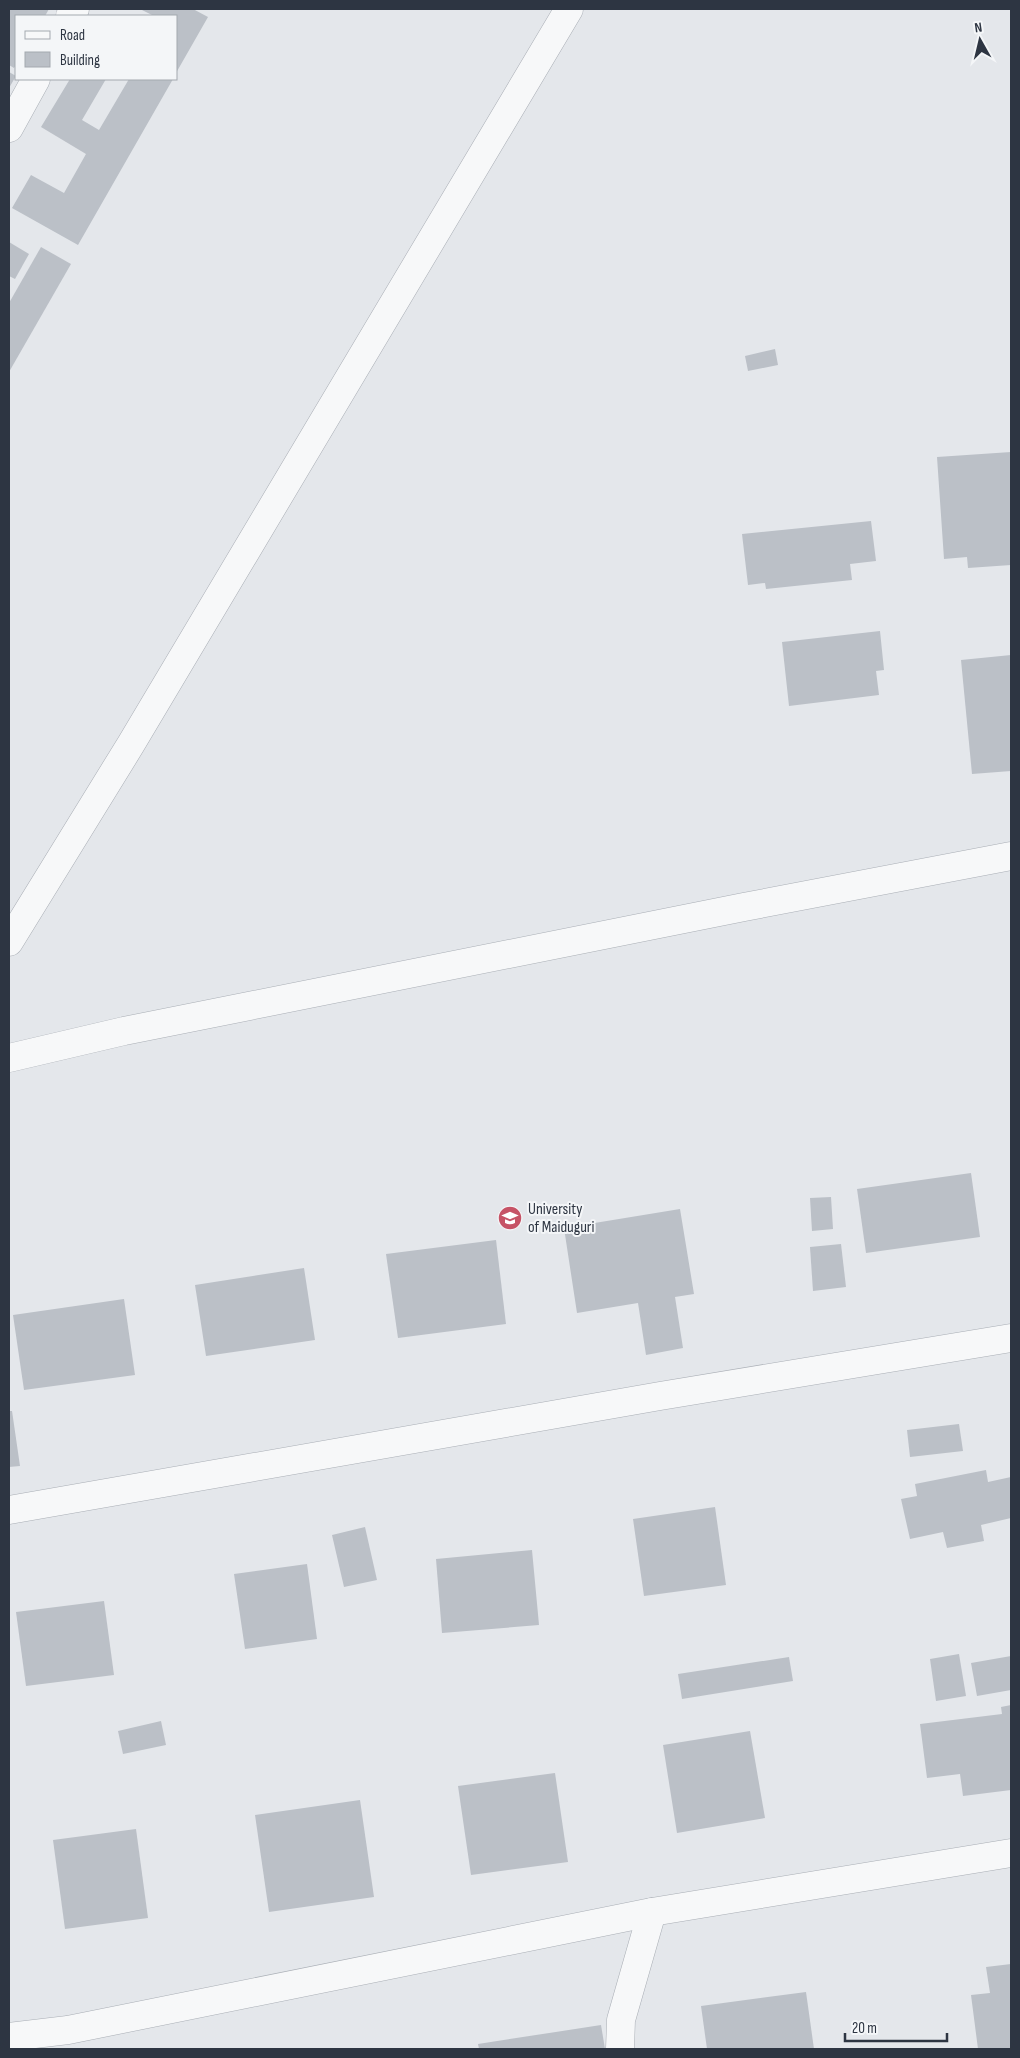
<svg xmlns="http://www.w3.org/2000/svg" width="1020" height="2058" viewBox="0 0 1020 2058" font-family="'Sofia Sans Condensed',sans-serif">
<rect width="100%" height="100%" fill="#e4e7eb"/>
<g fill="#bbc0c7">
<polygon points="9,9 49,9 45,16 16,16 16,65 14,68 9,65"/>
<polygon points="140,9 193,9 208,17 176,73 176,16 154,16"/>
<polygon points="9,72 16,76 9,88"/>
<polygon points="70,79 106,79 82,120 99,130 129,79 173,79 78,245 12,208 31,175 64,193 86,154 41,127"/>
<polygon points="9,242 29,254 15,279 9,276"/>
<polygon points="41,247 71,264 9,372 9,303"/>
<polygon points="775,349 778,365 748,371 745,356"/>
<polygon points="1011,452 1011,542 1010,542 1011,565 968,568 967,557 944,559 937,457"/>
<polygon points="871,521 876,561 850,564 852,580 766,589 765,583 748,585 742,534"/>
<polygon points="880,631 884,670 876,671 879,695 789,706 782,642"/>
<polygon points="1011,655 1011,771 972,774 961,660"/>
<polygon points="971,1173 980,1237 866,1253 857,1189"/>
<polygon points="831,1197 833,1229 812,1231 810,1198"/>
<polygon points="680,1209 694,1294 675,1297 683,1348 646,1355 638,1303 577,1313 564,1228"/>
<polygon points="496,1240 506,1324 398,1338 386,1254"/>
<polygon points="841,1244 846,1287 813,1291 810,1247"/>
<polygon points="304,1268 315,1340 206,1356 195,1285"/>
<polygon points="124,1299 135,1375 24,1390 13,1315"/>
<polygon points="9,1411 12,1411 20,1466 9,1467"/>
<polygon points="959,1424 963,1451 910,1457 907,1430"/>
<polygon points="986,1470 988,1482 1011,1477 1011,1518 981,1525 984,1541 947,1548 943,1532 910,1539 901,1499 917,1496 915,1484"/>
<polygon points="715,1507 726,1585 644,1596 633,1519"/>
<polygon points="365,1527 377,1580 344,1587 332,1535"/>
<polygon points="532,1550 539,1625 442,1633 436,1559"/>
<polygon points="307,1564 317,1639 245,1649 234,1574"/>
<polygon points="104,1601 114,1675 26,1686 16,1612"/>
<polygon points="959,1654 966,1696 936,1701 930,1659"/>
<polygon points="1011,1656 1011,1690 977,1696 971,1663"/>
<polygon points="789,1657 793,1681 682,1699 678,1674"/>
<polygon points="1011,1705 1011,1790 963,1796 960,1774 927,1778 920,1724 1002,1714 1001,1707"/>
<polygon points="161,1721 166,1745 123,1754 118,1731"/>
<polygon points="750,1731 765,1818 677,1833 663,1745"/>
<polygon points="555,1773 568,1862 471,1875 458,1786"/>
<polygon points="360,1800 374,1897 269,1912 255,1815"/>
<polygon points="136,1829 148,1918 65,1929 53,1840"/>
<polygon points="1011,1964 1011,2049 978,2049 971,1995 990,1993 986,1967"/>
<polygon points="806,1992 814,2049 707,2049 701,2006"/>
<polygon points="601,2025 605,2049 479,2049 478,2044"/>
</g>
<g fill="none" stroke-linecap="round" stroke-linejoin="round">
<g stroke="#a9aeb5" stroke-width="29">
<g id="minor">
<polyline points="70,16 75,9"/>
<polyline points="9,128 36,79"/>
<polyline points="9,942 131,744 569,9"/>
<polyline points="9,1058 124,1031 744,907 1011,856"/>
<polyline points="9,1510 660,1396 1011,1338"/>
<polyline points="9,2037 68,2030 652,1912 1011,1853"/>
<polyline points="620,2049 621,2020 652,1912"/>
</g>
</g>
<use href="#minor" stroke="#f7f8f9" stroke-width="28"/>
</g>
<defs>
<g id="university-disc" transform="scale(1.25)"><circle r="9.5" fill="#c65366" stroke="#f4f6f8"/><path d="M0-5L7-2L0 1L-7-2ZM-4 1L0 2.5L4 1V4Q0 6-4 4Z" fill="#fff"/></g>
</defs>
<g fill-rule="evenodd">
<use href="#university-disc" x="510" y="1218"/>
</g>
<g text-anchor="middle" dominant-baseline="central" stroke-width="4" stroke-linejoin="round" paint-order="stroke">
<g font-size="16" fill="#2d3542" stroke="#f4f6f8" text-anchor="start">
<text x="528" y="1209">University<tspan x="528" dy="18">of Maiduguri</tspan></text>
</g>
</g>
<rect width="1020" height="2058" fill="none" stroke="#2d3542" stroke-width="20"/>
<rect x="15" y="15" width="162" height="65" fill="#f4f6f8" stroke="#a4a9af"/>
<rect x="25" y="31" width="25" height="8" fill="#f7f8f9" stroke="#a4a9af"/>
<text x="60" y="40" font-size="15" fill="#2d3542">Road</text>
<rect x="25" y="52" width="25" height="15" fill="#bbc0c7" stroke="#a4a9af"/>
<text x="60" y="65" font-size="15" fill="#2d3542">Building</text>
<g transform="translate(980 40) rotate(352)" stroke="#f4f6f8" stroke-width="4" paint-order="stroke">
<path d="M0-4L9 19L0 12L-9 19Z" fill="#2d3542"/>
<text y="-8" font-size="14" font-weight="bold" text-anchor="middle" fill="#2d3542">N</text>
</g>
<path d="M845 2033v8h102v-8" fill="none" stroke="#2d3542" stroke-width="2.5"/>
<text x="852" y="2033" font-size="15" fill="#2d3542" stroke="#f4f6f8" stroke-width="4" paint-order="stroke">20 m</text>
</svg>
